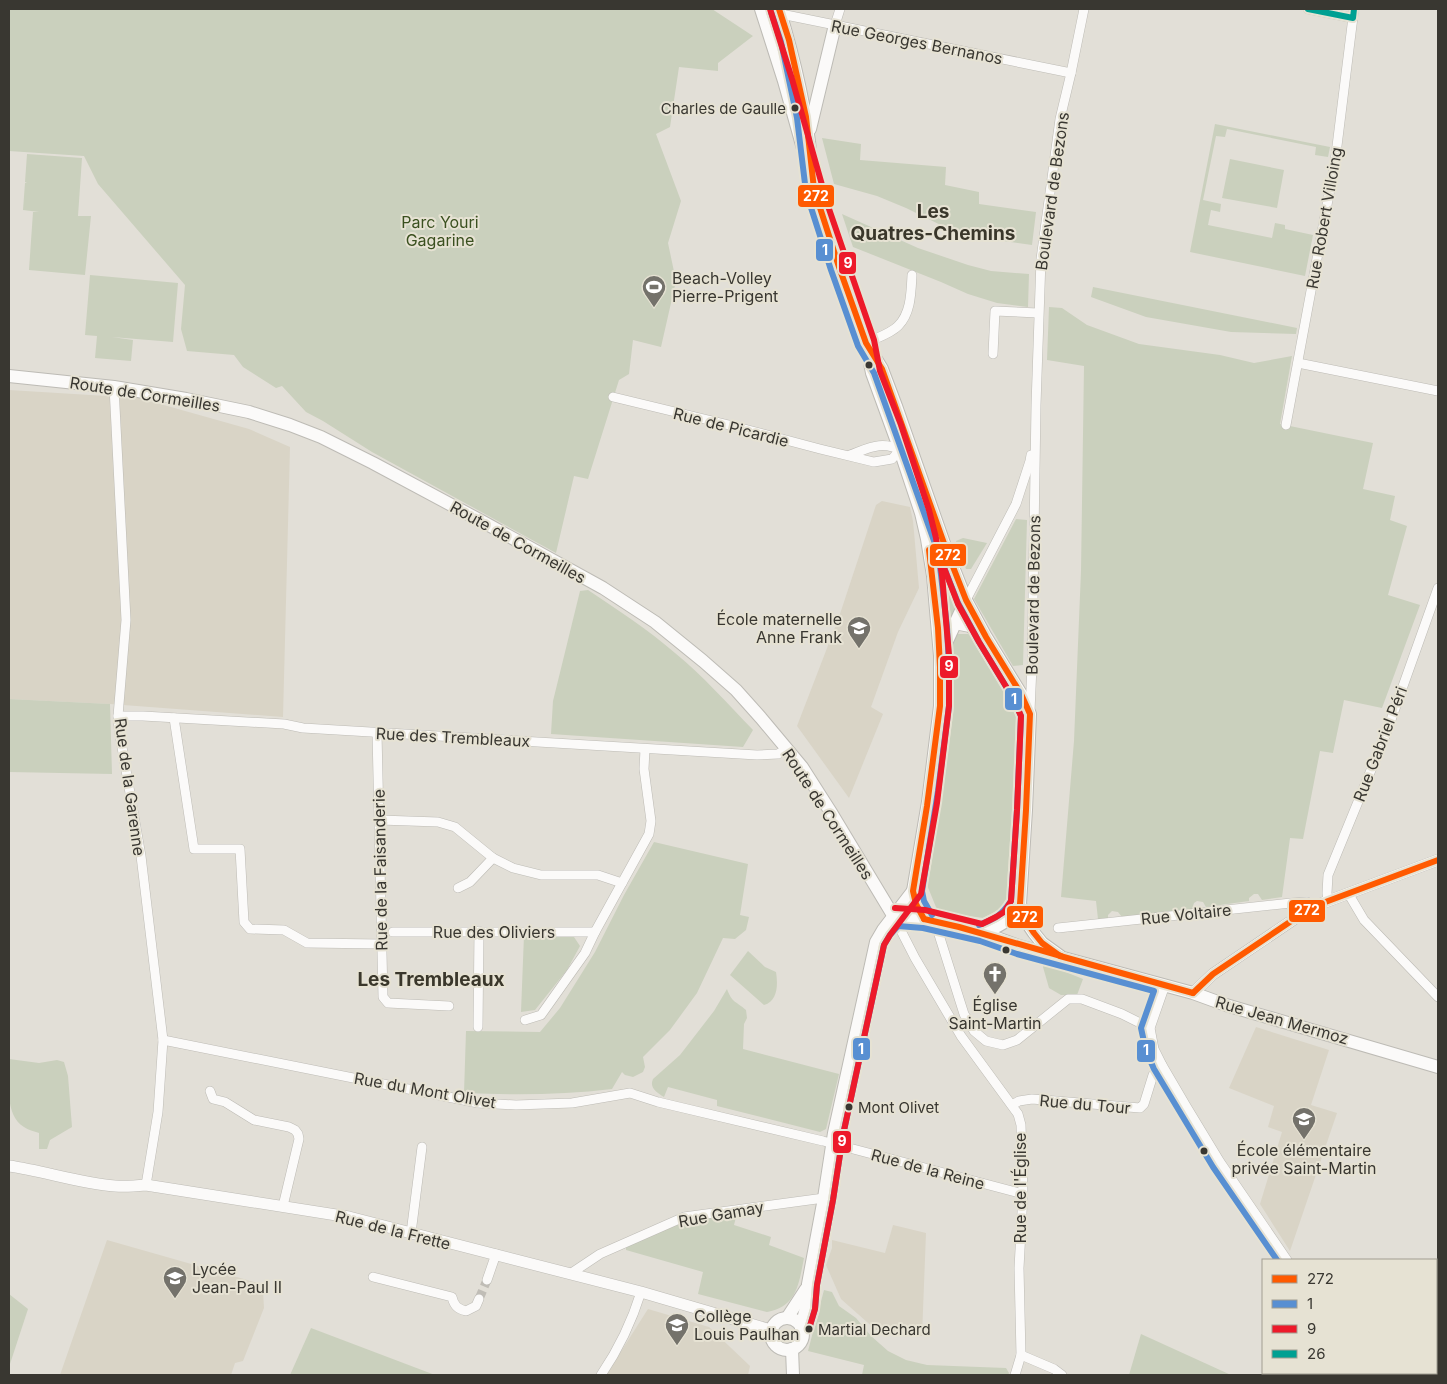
<svg xmlns="http://www.w3.org/2000/svg" width="1447" height="1384" viewBox="0 0 1447 1384" font-family="Inter,sans-serif">
<rect width="100%" height="100%" fill="#e2dfd7"/>
<g fill="#d9d4c6">
<polygon points="9,390 139,398 249,429 290,447 283,717 110,704 9,699"/>
<polygon points="882,501 910,507 913,521 919,588 898,632 871,707 883,714 849,798 797,726 839,617 876,505"/>
<polygon points="1256,1027 1329,1050 1311,1105 1337,1113 1290,1251 1260,1204 1282,1132 1268,1127 1274,1106 1229,1088"/>
<polygon points="893,1225 926,1233 922,1336 900,1334 876,1330 841,1299 826,1265 832,1248 832,1240 885,1253"/>
<polygon points="107,1240 258,1283 263,1291 264,1308 243,1361 235,1363 231,1375 60,1375"/>
<polygon points="648,1309 709,1327 750,1366 748,1375 606,1375"/>
</g>
<g fill="#cad0bd">
<polygon points="9,9 712,9 753,36 718,63 718,71 679,67 670,127 656,134 681,201 668,243 676,281 661,347 633,340 629,374 619,380 588,479 574,476 556,553 372,452 323,421 306,412 282,386 276,388 243,367 234,355 187,351 181,329 185,285 98,184 84,156 9,151"/>
<polygon points="1215,124 1330,147 1328,157 1315,155 1316,147 1227,129 1225,137 1216,136 1203,200 1221,204 1220,212 1211,210 1208,225 1272,238 1275,223 1285,225 1285,229 1313,235 1305,276 1190,252"/>
<polygon points="822,138 861,144 860,160 946,167 945,185 979,192 979,204 1036,212 1032,245 981,238 959,234 906,208 877,196 834,184"/>
<polygon points="27,154 82,158 78,216 91,216 85,275 29,270 33,212 39,212 23,210 25,183 27,182 25,182"/>
<polygon points="1230,159 1284,170 1277,208 1222,198"/>
<polygon points="842,214 918,248 968,265 991,271 1029,274 1028,307 997,303 968,294 941,282 853,247"/>
<polygon points="90,275 178,283 173,342 112,337 133,340 131,361 95,358 97,336 85,335"/>
<polygon points="1093,287 1297,328 1296,334 1231,332 1146,317 1091,297"/>
<polygon points="1049,307 1062,308 1087,325 1139,344 1220,355 1254,363 1292,356 1280,424 1373,443 1363,489 1395,496 1390,520 1407,526 1388,595 1420,605 1382,708 1344,700 1333,753 1320,751 1303,839 1290,838 1282,897 1262,900 1258,894 1254,894 1249,898 1249,901 1206,907 1203,902 1197,901 1194,903 1192,909 1122,917 1118,912 1112,911 1108,915 1108,918 1098,919 1096,901 1061,897 1074,741 1081,571 1084,366 1047,360"/>
<polygon points="1016,519 1027,520 1023,665 1013,666 974,599"/>
<polygon points="933,530 959,603 946,629 944,628 931,531"/>
<polygon points="963,538 987,543 971,569 966,569 956,541"/>
<path d="M588,590C618,610 647,629 675,653C703,676 728,704 753,730L743,747L551,734L553,701L580,591Z"/>
<polygon points="957,634 968,634 980,640 1016,702 1019,718 1013,854 1006,907 991,919 938,912 927,885 943,770 952,644"/>
<polygon points="9,699 110,704 112,774 9,772"/>
<path d="M654,842L748,864L740,915L749,917L746,930L735,939L723,938L697,993L670,1030L643,1057L645,1067L643,1072L633,1077L625,1075L622,1072L612,1089C563,1095 513,1095 464,1093L466,1031L540,1032L560,1008L595,952L624,895Z"/>
<polygon points="572,934 580,946 567,970 535,1010 521,1012 524,935"/>
<path d="M748,951L765,967L776,972C778,984 778,1001 764,1005L730,975Z"/>
<polygon points="1043,963 1083,979 1077,995 1061,995 1049,988 1043,967"/>
<path d="M727,989C732,1003 736,1001 746,1010L747,1018L744,1024L743,1049L839,1074L826,1129L820,1132L717,1106V1100L668,1087L664,1097C657,1093 649,1088 653,1079L680,1055L714,1011Z"/>
<path d="M9,1059L39,1063L57,1060L64,1062L68,1076L72,1127L50,1140L47,1149H39V1133C34,1131 28,1130 24,1127C4,1115 9,1079 9,1059Z"/>
<path d="M737,1213L734,1225L771,1237L769,1245L804,1258C799,1283 797,1307 767,1312L698,1294L703,1272L626,1250V1246L684,1222Z"/>
<polygon points="824,1290 832,1292 839,1306 856,1318 871,1336 888,1351 906,1360 927,1365 1006,1368 1009,1373 1008,1375 862,1375 864,1365 808,1351"/>
<polygon points="9,1294 28,1309 9,1367"/>
<polygon points="311,1328 435,1375 290,1375"/>
<polygon points="1141,1334 1231,1375 1129,1375"/>
</g>
<g fill="none" stroke-linecap="round" stroke-linejoin="round">
<polyline stroke="#c0bdb6" stroke-width="9" stroke-dasharray="9 4.5" stroke-linecap="butt" points="479,1299 487,1280"/>
<g stroke="#bdbbb5" stroke-width="10">
<g id="minor">
<polyline points="1308,9 1353,18"/>
<polyline points="764,19 781,14 1071,73"/>
<polyline points="835,25 840,9"/>
<path d="M866,343C876,338 890,334 898,326C911,313 911,293 912,275"/>
<polyline points="993,354 995,311 1038,313"/>
<polyline points="1298,363 1438,391"/>
<polyline points="114,387 126,620 118,716 119,730 141,856 163,1040 158,1112 146,1185"/>
<polyline points="613,397 729,425 820,449 874,462 892,459 900,450 901,447"/>
<polyline points="1286,425 1335,162 1354,9"/>
<path d="M850,455C869,448 882,440 902,451"/>
<polyline points="966,600 1016,504 1030,461 1031,455"/>
<polyline points="1030,711 1032,666 1036,405 1041,259 1060,119 1071,73 1084,9"/>
<polyline points="118,716 143,716 284,724 303,728 757,755 778,754 787,749"/>
<polyline points="174,718 194,849 240,849 244,922 250,929 284,930 307,943 381,944"/>
<polyline points="377,733 383,997 388,1003 449,1006"/>
<polyline points="380,820 438,822 455,827 493,858 513,868 541,875 598,875 622,883"/>
<polyline points="458,888 470,882 493,858"/>
<polyline points="1348,893 1364,920 1438,997"/>
<polyline points="1328,901 1327,893 1328,875 1387,731 1438,588"/>
<polyline points="894,917 915,958 961,1036 1018,1114 1021,1125 1023,1194 1019,1268 1021,1355 1015,1375"/>
<polyline points="935,922 964,1014 974,1031 986,1041 1003,1045 1017,1040 1068,999 1082,999 1122,1014 1150,1028"/>
<polyline points="1058,928 1291,903 1307,902 1312,907"/>
<polyline points="393,932 595,932"/>
<polyline points="1165,985 1150,1028 1154,1049 1162,1065 1186,1106 1220,1162 1287,1260"/>
<polyline points="525,1020 541,1015 585,953 595,932 649,834 651,821 644,769 645,749"/>
<polyline points="478,1027 479,931"/>
<polyline points="163,1040 478,1103 516,1105 572,1103 630,1093 658,1102 823,1141 1023,1194"/>
<polyline points="210,1091 213,1099 225,1102 254,1120 289,1127 295,1130 298,1134 299,1139 283,1206"/>
<polyline points="1012,1105 1019,1101 1032,1099 1140,1108 1144,1104 1153,1075 1162,1065"/>
<polyline points="411,1233 422,1147"/>
<polyline points="570,1274 600,1254 684,1217 824,1198"/>
<path d="M373,1277L452,1297C454,1306 458,1309 466,1311L476,1306L479,1299"/>
<polyline points="487,1280 496,1254"/>
<polyline points="1436,1281 1438,1276"/>
<polyline points="1436,1336 1438,1337"/>
<polyline points="1021,1355 1054,1369 1062,1375"/>
<path d="M601,1375C618,1350 632,1321 641,1292"/>
<polyline points="1367,1375 1369,1373"/>
</g>
</g>
<g stroke="#bdbbb5" stroke-width="12">
<g id="tertiary">
<polyline points="1193,993 1213,974 1312,907 1438,860"/>
<path d="M9,1166C44,1171 79,1183 115,1186C125,1187 136,1186 146,1185L349,1217L641,1292L771,1330"/>
</g>
</g>
<g stroke="#bdbbb5" stroke-width="14">
<g id="secondary">
<polyline points="761,9 784,81 820,209 866,343 872,373 900,450 921,513 927,539 933,576 940,656 940,706 928,802 913,891 916,904 924,919"/>
<path d="M779,9C794,58 806,108 811,159"/>
<polyline points="810,129 835,25"/>
<polyline points="871,351 882,369 896,406 946,549 966,600 986,637 1021,694 1030,714 1026,810 1020,904 1026,921 1034,933 1042,943 1060,956"/>
<polyline points="9,376 114,387 186,399 249,412 290,425 321,437 373,463 485,523 603,588 655,622 703,661 736,690 761,718 802,767 832,814 894,917"/>
<polyline points="955,623 970,626 984,636"/>
<polyline points="941,654 966,600"/>
<polyline points="894,917 924,919 983,933 1019,946 1193,993 1226,1005 1438,1067"/>
<path d="M983,933C1003,924 1007,923 1020,904"/>
<circle cx="787" cy="1334" r="16"/>
<polyline points="787,1318 806,1289"/>
<polyline points="801,1327 806,1308 808,1284 824,1198 834,1133 876,942 883,930 913,891"/>
<polyline points="792,1349 793,1375"/>
</g>
</g>
<use href="#minor" stroke="#fbfaf9" stroke-width="9"/>
<use href="#tertiary" stroke="#fbfaf9" stroke-width="11"/>
<use href="#secondary" stroke="#fbfaf9" stroke-width="12"/>
<g stroke="#e6e2d3" stroke-width="10">
<g id="bus-1">
<polyline points="779,9 789,40 806,117 814,189 839,267 866,343 882,369 946,549 966,600 986,637 1021,694 1030,714 1026,810 1020,904 1026,921 1034,933 1042,943 1060,956 1193,993"/>
<polyline points="924,919 916,904 913,891 927,806 940,706 940,667 938,628 929,550"/>
<polyline points="924,919 959,927 1061,956"/>
<polyline points="1193,993 1213,974 1312,907 1438,860"/>
</g>
</g>
<g stroke="#e6e2d3" stroke-width="10">
<g id="bus-2">
<path d="M771,12L781,42L797,118L806,192L831,270L858,346L874,373L938,552L958,603L979,642L1013,698L1021,716L1017,810L1011,901C1001,916 996,918 979,925"/>
<polyline points="932,915 924,901 922,891 938,791 949,706 949,667 947,627 938,549"/>
<polyline points="809,1329 815,1309 817,1285 833,1200 843,1135 884,945 890,935 898,926 923,928 980,941 1017,954 1154,991 1141,1028 1146,1051 1154,1069 1213,1167 1277,1260"/>
</g>
</g>
<g stroke="#e6e2d3" stroke-width="10">
<g id="bus-3">
<polyline points="770,9 792,79 828,206 874,340 880,371 901,425 929,510 936,538 942,575 949,655 949,706 937,803 921,894 890,935 884,945 843,1135 833,1200 817,1285 815,1309 809,1329"/>
<polyline points="895,908 925,910 982,924 996,917 1004,912 1011,901 1017,810 1021,716 1013,698 979,642 958,604 936,547"/>
</g>
</g>
<g stroke="#e6e2d3" stroke-width="10">
<polyline id="bus-4" points="1308,9 1353,18 1354,9"/>
</g>
<use href="#bus-1" stroke="#ff5a00" stroke-width="6"/>
<use href="#bus-2" stroke="#588fd2" stroke-width="6"/>
<use href="#bus-3" stroke="#ed1a2a" stroke-width="6"/>
<use href="#bus-4" stroke="#00a092" stroke-width="6"/>
</g>
<defs>
<g id="stadium-pin" transform="scale(1.25)"><path d="M0 17L-7.5 6A9.5 9.5 0 1 1 7.5 6Z" fill="#74726b" stroke="#e6e2d3"/><path d="M0-5a6.5 5 0 1 0 0 10a6.5 5 0 1 0 0-10ZM-3.5-1.8h7v3.6h-7Z" fill="#fff"/></g>
<g id="school-pin" transform="scale(1.25)"><path d="M0 17L-7.5 6A9.5 9.5 0 1 1 7.5 6Z" fill="#74726b" stroke="#e6e2d3"/><path d="M0-5L7-2L0 1L-7-2ZM-4 1L0 2.5L4 1V4Q0 6-4 4Z" fill="#fff"/></g>
<g id="church-pin" transform="scale(1.25)"><path d="M0 17L-7.5 6A9.5 9.5 0 1 1 7.5 6Z" fill="#74726b" stroke="#e6e2d3"/><path d="M-1.2-6h2.4v3.5h3.3v2.4h-3.3V6h-2.4V-.1h-3.3v-2.4h3.3Z" fill="#fff"/></g>
</defs>
<g fill-rule="evenodd">
<use href="#stadium-pin" x="654" y="287"/>
<use href="#school-pin" x="859" y="628"/>
<use href="#church-pin" x="995" y="974"/>
<use href="#school-pin" x="1304" y="1119"/>
<use href="#school-pin" x="175" y="1278"/>
<use href="#school-pin" x="677" y="1325"/>
</g>
<g fill="#393731" stroke="#e6e2d3" stroke-width="2">
<circle cx="795" cy="108" r="4.5"/>
<circle cx="869" cy="365" r="4.5"/>
<circle cx="1006" cy="950" r="4.5"/>
<circle cx="849" cy="1107" r="4.5"/>
<circle cx="1204" cy="1151" r="4.5"/>
<circle cx="809" cy="1329" r="4.5"/>
</g>
<g text-anchor="middle" dominant-baseline="central" stroke-width="4" stroke-linejoin="round" paint-order="stroke">
<g font-size="15" fill="#393731" stroke="#e6e2d3" text-anchor="start">
<text x="786" y="108" text-anchor="end">Charles de Gaulle</text>
<text x="858" y="1107">Mont Olivet</text>
<text x="818" y="1329">Martial Dechard</text>
</g>
<g font-size="16" fill="#393731" stroke="#e6e2d3">
<text transform="translate(917 42) rotate(11)">Rue Georges Bernanos</text>
<text transform="translate(1052 191) rotate(-82)">Boulevard de Bezons</text>
<text transform="translate(1324 218) rotate(-80)">Rue Robert Villoing</text>
<text transform="translate(145 394) rotate(9)">Route de Cormeilles</text>
<text transform="translate(731 427) rotate(14)">Rue de Picardie</text>
<text transform="translate(518 542) rotate(29)">Route de Cormeilles</text>
<text transform="translate(1033 595) rotate(-89)">Boulevard de Bezons</text>
<text transform="translate(453 737) rotate(3)">Rue des Trembleaux</text>
<text transform="translate(1380 744) rotate(-69)">Rue Gabriel Péri</text>
<text transform="translate(130 787) rotate(82)">Rue de la Garenne</text>
<text transform="translate(828 814) rotate(57)">Route de Cormeilles</text>
<text transform="translate(380 870) rotate(-91)">Rue de la Faisanderie</text>
<text transform="translate(1186 914) rotate(-6)">Rue Voltaire</text>
<text x="494" y="932">Rue des Oliviers</text>
<text transform="translate(1282 1020) rotate(16)">Rue Jean Mermoz</text>
<text transform="translate(425 1090) rotate(10)">Rue du Mont Olivet</text>
<text transform="translate(1085 1104) rotate(5)">Rue du Tour</text>
<text transform="translate(928 1169) rotate(15)">Rue de la Reine</text>
<text transform="translate(1020 1188) rotate(-90)">Rue de l'Église</text>
<text transform="translate(721 1214) rotate(-10)">Rue Gamay</text>
<text transform="translate(393 1230) rotate(14)">Rue de la Frette</text>
</g>
<g font-size="16" fill="#3a501f" stroke="#e6e2d3">
<text x="440" y="222">Parc Youri<tspan x="440" dy="18">Gagarine</tspan></text>
</g>
<g font-size="16" fill="#393731" stroke="#e6e2d3" text-anchor="start">
<text x="672" y="278">Beach-Volley<tspan x="672" dy="18">Pierre-Prigent</tspan></text>
<text x="842" y="619" text-anchor="end">École maternelle<tspan x="842" dy="18">Anne Frank</tspan></text>
<text x="995" y="1005" text-anchor="middle">Église<tspan x="995" dy="18">Saint-Martin</tspan></text>
<text x="1304" y="1150" text-anchor="middle">École élémentaire<tspan x="1304" dy="18">privée Saint-Martin</tspan></text>
<text x="192" y="1269">Lycée<tspan x="192" dy="18">Jean-Paul II</tspan></text>
<text x="694" y="1316">Collège<tspan x="694" dy="18">Louis Paulhan</tspan></text>
</g>
<g font-size="19" font-weight="bold" fill="#3a372b" stroke="#e6e2d3">
<text x="933" y="211">Les<tspan x="933" dy="22">Quatres-Chemins</tspan></text>
<text x="431" y="979">Les Trembleaux</text>
</g>
</g>
<g stroke="#e6e2d3" stroke-width="2">
<rect x="797" y="184" width="38" height="24" rx="5" fill="#ff5a00"/>
<rect x="815" y="238" width="19" height="24" rx="5" fill="#588fd2"/>
<rect x="838" y="251" width="19" height="24" rx="5" fill="#ed1a2a"/>
<rect x="929" y="543" width="38" height="24" rx="5" fill="#ff5a00"/>
<rect x="939" y="655" width="20" height="24" rx="5" fill="#ed1a2a"/>
<rect x="1004" y="687" width="19" height="24" rx="5" fill="#588fd2"/>
<rect x="1288" y="899" width="38" height="24" rx="5" fill="#ff5a00"/>
<rect x="1006" y="905" width="38" height="24" rx="5" fill="#ff5a00"/>
<rect x="852" y="1037" width="19" height="24" rx="5" fill="#588fd2"/>
<rect x="1136" y="1039" width="20" height="24" rx="5" fill="#588fd2"/>
<rect x="832" y="1130" width="20" height="24" rx="5" fill="#ed1a2a"/>
</g>
<g font-size="14" text-anchor="middle" font-weight="bold" fill="#fff">
<text x="816" y="201">272</text>
<text x="825" y="255">1</text>
<text x="848" y="268">9</text>
<text x="948" y="560">272</text>
<text x="949" y="671">9</text>
<text x="1014" y="704">1</text>
<text x="1307" y="915">272</text>
<text x="1025" y="922">272</text>
<text x="861" y="1054">1</text>
<text x="1146" y="1055">1</text>
<text x="842" y="1146">9</text>
</g>
<rect width="1447" height="1384" fill="none" stroke="#393731" stroke-width="20"/>
<rect x="1262" y="1259" width="175" height="115" fill="#e6e2d3" stroke="#a19e92"/>
<rect x="1272" y="1275" width="25" height="8" fill="#ff5a00" stroke="#a19e92"/>
<text x="1307" y="1284" font-size="15" fill="#393731">272</text>
<rect x="1272" y="1300" width="25" height="8" fill="#588fd2" stroke="#a19e92"/>
<text x="1307" y="1309" font-size="15" fill="#393731">1</text>
<rect x="1272" y="1325" width="25" height="8" fill="#ed1a2a" stroke="#a19e92"/>
<text x="1307" y="1334" font-size="15" fill="#393731">9</text>
<rect x="1272" y="1350" width="25" height="8" fill="#00a092" stroke="#a19e92"/>
<text x="1307" y="1359" font-size="15" fill="#393731">26</text>
</svg>
